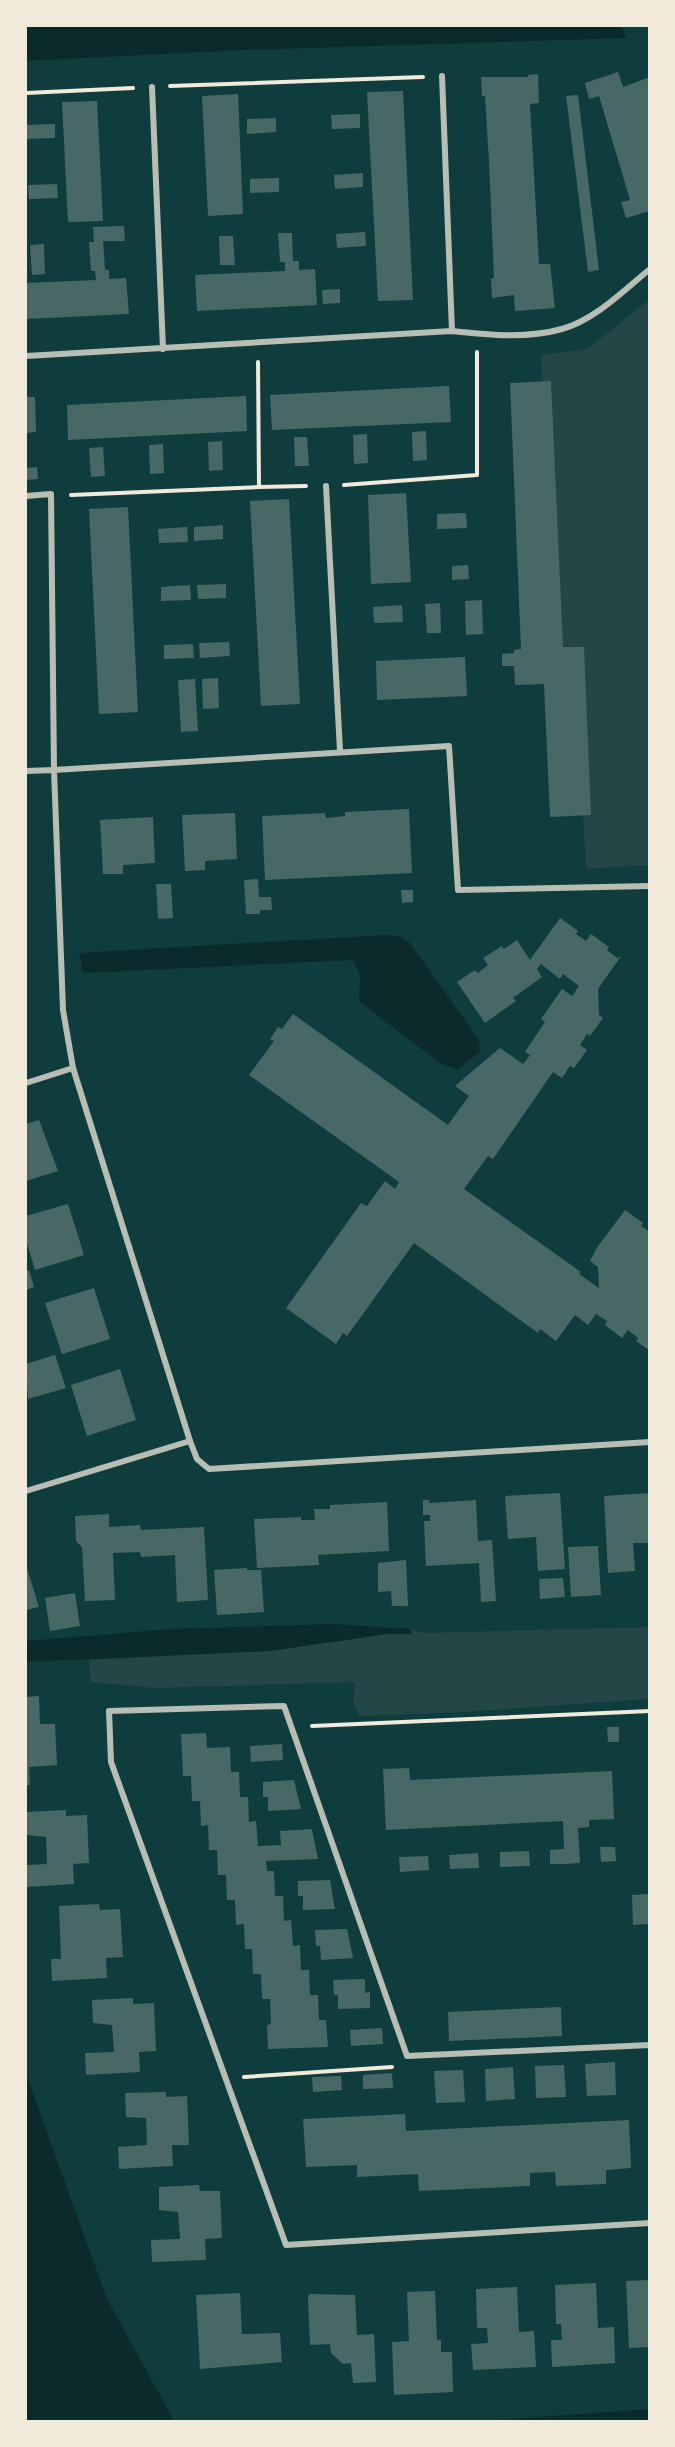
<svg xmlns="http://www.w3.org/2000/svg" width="675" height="2447" viewBox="0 0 675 2447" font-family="'Libre Baskerville',serif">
<rect width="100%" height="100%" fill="#0f3d3e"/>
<g fill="#244646">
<polygon points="649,300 649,865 586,869 574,646 556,647 541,355 587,349"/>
<polygon points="649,1627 649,1699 463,1712 359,1716 353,1701 355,1682 154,1688 91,1682 89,1660 269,1651 388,1634 411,1634 410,1629 422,1633"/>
</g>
<g fill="#0a2a2b">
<polygon points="26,26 621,26 626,38 242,50 26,61"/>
<polygon points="386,935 401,937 409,942 479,1040 480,1052 458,1069 441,1064 359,1001 360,976 353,960 83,973 79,953"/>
<polygon points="334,1624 410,1629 412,1634 388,1634 269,1651 26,1662 26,1641 171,1629"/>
<polygon points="26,2074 107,2299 174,2421 26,2421"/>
<polygon points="649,2409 649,2421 485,2421"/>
</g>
<g fill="#486865">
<polygon points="618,72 623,87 650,77 650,211 626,218 621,202 630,200 622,173 599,96 589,99 585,83"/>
<polygon points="538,74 539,103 530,104 539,264 550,264 555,308 515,311 514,295 492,298 491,279 494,278 489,161 485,96 482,96 481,77 528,77 528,75"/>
<polygon points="403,91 413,300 378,301 367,92"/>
<polygon points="238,94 243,214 208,216 202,96"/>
<polygon points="578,95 599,270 588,272 566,96"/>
<polygon points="97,101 103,221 68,222 62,102"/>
<polygon points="360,114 360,128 332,129 331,115"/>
<polygon points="276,118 276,132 247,134 247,119"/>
<polygon points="55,124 55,138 26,139 26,125"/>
<polygon points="363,173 363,187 335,189 334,175"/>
<polygon points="279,178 279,192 250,193 250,179"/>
<polygon points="57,184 58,198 29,199 28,185"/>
<polygon points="124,226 125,241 103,241 105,270 109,270 109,279 126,278 129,314 26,319 26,283 96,280 95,271 91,271 90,257 89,242 94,242 93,227"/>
<polygon points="365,232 366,246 337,248 336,234"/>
<polygon points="278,233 292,233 293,261 299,261 299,270 315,269 317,305 197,311 195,275 285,271 285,262 280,262"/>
<polygon points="219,236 233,236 235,265 220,265"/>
<polygon points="44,244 45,274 32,275 30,245"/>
<polygon points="340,289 340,303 323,304 322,290"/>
<polygon points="551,381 563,647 584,647 591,815 550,817 544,684 515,685 514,666 502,666 502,654 514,653 514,650 521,649 510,383"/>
<polygon points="449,386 451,422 272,430 270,395"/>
<polygon points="246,396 247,431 68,440 67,405"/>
<polygon points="26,397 35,397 36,432 26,433"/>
<polygon points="426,431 427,460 413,461 412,432"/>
<polygon points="367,434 368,463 354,464 353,435"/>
<polygon points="294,437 307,437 309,466 295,466"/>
<polygon points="222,441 223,470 209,471 208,442"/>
<polygon points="163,444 164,473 150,474 149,445"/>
<polygon points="103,447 105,476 91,477 89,448"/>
<polygon points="37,467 38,479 26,480 26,468"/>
<polygon points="406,493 411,582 371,584 368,495"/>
<polygon points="289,499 300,704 261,706 250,501"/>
<polygon points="128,507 138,712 99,714 89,509"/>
<polygon points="466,513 467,528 437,529 437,514"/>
<polygon points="223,525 223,539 194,541 194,527"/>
<polygon points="187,527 188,542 159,543 158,529"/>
<polygon points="468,565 469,579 452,580 452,566"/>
<polygon points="226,584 226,598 198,599 197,585"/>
<polygon points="190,585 191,600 161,601 161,587"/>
<polygon points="482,600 483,634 466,635 465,601"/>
<polygon points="440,603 441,633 427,633 425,604"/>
<polygon points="402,605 403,622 374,623 373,607"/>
<polygon points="229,642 230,656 200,658 199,643"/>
<polygon points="193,644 194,658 164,659 164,645"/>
<polygon points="465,657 467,696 377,700 376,661"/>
<polygon points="218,678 219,708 203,709 202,679"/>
<polygon points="195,679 198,731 181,732 178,680"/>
<polygon points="409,809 412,873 265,880 262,816 325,813 326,818 345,816 345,812"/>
<polygon points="235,813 237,859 205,861 205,870 185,871 182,815"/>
<polygon points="153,817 155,863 123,865 123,874 103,874 100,820"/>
<polygon points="258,879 259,897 271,897 272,910 260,910 260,914 246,914 244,880"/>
<polygon points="156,884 171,884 173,918 158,919"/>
<polygon points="401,890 413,890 413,902 402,903"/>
<polygon points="560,918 578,931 576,934 586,941 591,934 609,947 607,950 617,958 621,956 598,989 599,1015 603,1018 590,1036 587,1034 580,1045 587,1050 574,1068 570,1066 562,1078 553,1072 493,1159 488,1156 464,1189 581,1272 579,1274 599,1288 598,1267 590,1261 596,1249 625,1210 643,1223 641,1226 650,1232 650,1351 636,1341 638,1338 628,1330 622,1338 605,1325 607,1321 596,1314 588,1325 575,1315 556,1341 540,1329 538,1333 414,1243 347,1336 343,1333 336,1344 286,1308 361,1203 367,1206 385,1181 395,1189 399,1182 249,1075 274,1041 270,1039 278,1027 282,1029 293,1014 448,1125 469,1096 455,1086 500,1048 523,1064 530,1055 525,1052 545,1022 541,1019 562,989 572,996 579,986 563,974 560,979 541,964 537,969 542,977 513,998 516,1001 485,1023 457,982 475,970 478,973 488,965 483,958 502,946 504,949 517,940 530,960"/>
<polygon points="39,1120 58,1171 26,1181 26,1124"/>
<polygon points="68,1204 84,1255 35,1270 26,1240 26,1216"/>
<polygon points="29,1270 34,1287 26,1290 26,1272"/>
<polygon points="94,1288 110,1339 62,1354 45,1303"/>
<polygon points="55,1355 66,1388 28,1399 26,1364"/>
<polygon points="120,1369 136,1420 87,1436 71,1385"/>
<polygon points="560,1493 565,1569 538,1571 536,1537 508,1539 505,1496"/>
<polygon points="650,1493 650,1543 633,1543 635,1571 608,1573 604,1496"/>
<polygon points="423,1500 429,1500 429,1503 476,1500 478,1541 492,1540 496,1601 481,1602 479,1563 426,1566 424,1521 430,1521 430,1515 423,1515"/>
<polygon points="387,1502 389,1551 318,1555 319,1565 257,1568 254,1519 301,1517 301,1520 315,1520 314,1509 330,1509 330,1505"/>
<polygon points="109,1514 109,1527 140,1525 141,1530 204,1527 208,1600 177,1602 175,1555 141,1557 140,1552 113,1553 115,1600 85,1601 82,1547 76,1541 75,1516"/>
<polygon points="598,1546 601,1595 571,1597 568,1547"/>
<polygon points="406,1560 408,1606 392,1606 391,1591 378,1592 378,1563"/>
<polygon points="26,1565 39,1607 26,1610"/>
<polygon points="247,1568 247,1570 261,1570 264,1612 217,1615 214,1570"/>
<polygon points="563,1578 565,1597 540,1599 539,1579"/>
<polygon points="75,1593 80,1626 50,1631 45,1598"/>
<polygon points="39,1696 40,1724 55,1724 57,1765 29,1767 30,1785 26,1785 26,1697"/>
<polygon points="607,1727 619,1727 619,1742 608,1742"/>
<polygon points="206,1733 207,1748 230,1747 231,1772 239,1772 240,1797 248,1797 249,1822 256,1821 258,1846 281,1845 280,1831 312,1829 318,1859 266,1861 267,1871 274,1871 275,1896 283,1896 284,1921 291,1920 293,1946 300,1945 301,1970 309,1970 310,1995 318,1995 319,2020 326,2020 328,2047 268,2049 267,2025 271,2024 270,1999 262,1999 261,1974 253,1974 252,1949 245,1949 244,1924 236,1925 235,1900 227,1900 226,1875 218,1875 217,1850 209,1850 208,1825 201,1826 200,1801 192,1801 191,1776 183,1776 181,1734"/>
<polygon points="282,1744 283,1760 251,1762 250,1746"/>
<polygon points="409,1768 410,1780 612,1771 614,1819 589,1820 589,1827 578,1828 580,1863 565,1864 550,1864 550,1850 564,1849 563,1821 386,1830 383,1769"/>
<polygon points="294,1780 301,1809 268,1811 268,1797 263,1797 263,1782"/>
<polygon points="66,1810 66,1816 87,1815 89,1863 73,1864 74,1884 26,1887 26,1865 47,1864 46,1837 27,1835 26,1812"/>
<polygon points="600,1847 615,1847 616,1861 601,1862"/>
<polygon points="529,1851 530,1866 500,1867 500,1852"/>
<polygon points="478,1853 479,1868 450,1869 449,1855"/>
<polygon points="428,1856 429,1870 400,1872 399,1857"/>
<polygon points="330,1880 335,1909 303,1910 303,1896 298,1896 298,1881"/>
<polygon points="648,1894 649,1924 633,1925 632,1895"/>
<polygon points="99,1904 100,1910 120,1909 123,1957 106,1958 107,1978 52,1981 51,1959 61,1959 59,1906"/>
<polygon points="347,1929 353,1958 321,1960 320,1946 316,1946 315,1930"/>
<polygon points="365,1979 365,1993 370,1992 370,2008 338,2009 338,1995 334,1995 333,1980"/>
<polygon points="133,1998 133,2004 154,2003 156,2051 139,2052 140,2072 86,2075 85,2053 114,2052 112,2025 93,2023 92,2000"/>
<polygon points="561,2007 562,2036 449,2041 448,2012"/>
<polygon points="382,2028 383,2044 351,2046 350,2030"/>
<polygon points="615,2062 616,2095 587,2096 585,2064"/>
<polygon points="564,2065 566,2097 536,2098 535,2066"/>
<polygon points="513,2067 515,2099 486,2101 485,2069"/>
<polygon points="463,2070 465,2102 436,2103 434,2071"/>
<polygon points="392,2073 393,2088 363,2089 363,2075"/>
<polygon points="341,2076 342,2090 313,2092 312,2077"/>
<polygon points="166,2092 166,2097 187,2096 189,2145 172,2145 173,2166 119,2169 118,2147 147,2145 146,2118 126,2117 125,2093"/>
<polygon points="405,2114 406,2131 629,2120 631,2168 606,2170 606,2184 556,2186 555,2172 530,2173 530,2186 419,2191 418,2174 357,2177 357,2165 306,2167 303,2119"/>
<polygon points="199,2185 200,2191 220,2191 222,2238 205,2239 206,2260 152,2262 151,2240 180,2239 178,2212 159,2210 159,2187"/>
<polygon points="650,2280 650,2347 629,2348 626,2281"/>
<polygon points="596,2283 598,2328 614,2327 615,2363 552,2367 551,2340 562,2340 561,2324 556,2324 555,2285"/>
<polygon points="517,2287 519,2332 534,2331 536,2367 473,2370 471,2344 488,2343 487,2328 477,2328 476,2289"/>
<polygon points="435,2291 437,2340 441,2340 441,2352 452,2352 453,2392 394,2395 392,2342 409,2341 407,2292"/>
<polygon points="240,2293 242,2334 280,2333 282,2362 200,2369 196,2295"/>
<polygon points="310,2294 355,2295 357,2335 374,2334 376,2382 353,2383 351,2363 343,2364 331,2353 330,2344 310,2345 308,2297"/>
</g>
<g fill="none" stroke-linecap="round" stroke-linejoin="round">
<g stroke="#f1e9da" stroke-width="4">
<polyline points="170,86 423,77"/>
<polyline points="26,93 133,88"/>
<polyline points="258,362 259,487 306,486"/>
<polyline points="344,485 477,475 477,352"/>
<polyline points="71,495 259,487"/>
<polyline points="312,1726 650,1711"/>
<polyline points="244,2077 392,2067"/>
</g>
<g stroke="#b8beb3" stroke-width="6">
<polyline points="442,76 452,331"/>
<polyline points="152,87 163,349"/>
<path d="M26,356L452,331C489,335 526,339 562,329C595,320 624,290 650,269"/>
<polyline points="326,486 340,751"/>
<polyline points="26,496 51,494 54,770 449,746 458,890 650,886"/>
<polyline points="26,771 54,770 63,1010 73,1068 190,1441"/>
<polyline points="26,1083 73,1068"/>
<polyline points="26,1491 190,1441 197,1459 209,1469 650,1442"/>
<polyline points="650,2045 407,2056 284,1706 109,1711 111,1762 286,2245 650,2223"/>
</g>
</g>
<rect width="675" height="2447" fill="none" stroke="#f1e9da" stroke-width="54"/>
</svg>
